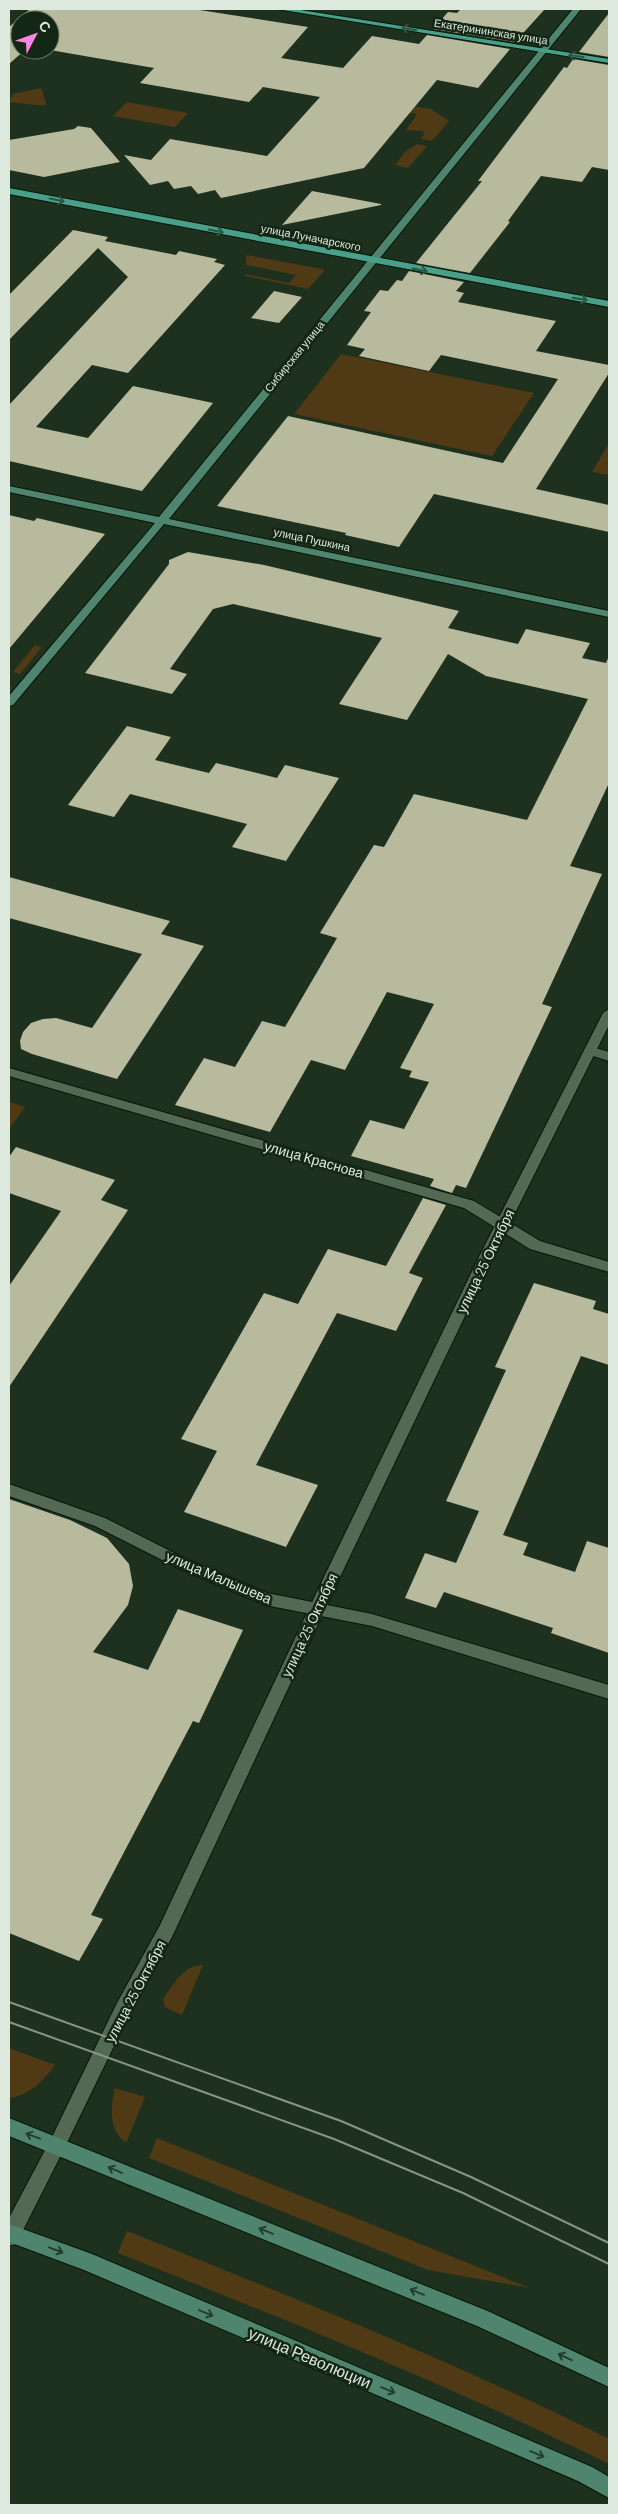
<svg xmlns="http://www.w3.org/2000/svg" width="618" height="2514" viewBox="0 0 618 2514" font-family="Barlow,sans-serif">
<rect width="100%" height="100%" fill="#1d311e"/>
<g fill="#503a15">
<polygon points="41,88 46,103 44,106 9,102 13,94"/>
<polygon points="127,102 188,113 175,127 113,116"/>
<polygon points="397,104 431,109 449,121 432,141 421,139 424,134 423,131 406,130 417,114 393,110"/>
<polygon points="417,144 427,146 408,168 395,165 406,151"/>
<polygon points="246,255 323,269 324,271 308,289 245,276 245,274 289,283 296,275 246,265"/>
<polygon points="341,354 534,393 492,456 294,414"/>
<polygon points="609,443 609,475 592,472"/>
<polygon points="35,645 42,647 20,674 13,672"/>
<polygon points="9,1102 25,1107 9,1129"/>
<path d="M203,1965L182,2015L165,2007L163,1999C175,1983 182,1966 203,1965Z"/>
<path d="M9,2048L55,2065C43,2081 30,2095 9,2098Z"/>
<path d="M115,2088L145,2097L126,2143C109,2131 110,2107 115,2088Z"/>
<polygon points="157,2138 530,2288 428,2270 149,2158"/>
<path d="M127,2231C290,2296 453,2361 609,2439V2464C450,2385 283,2319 118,2253Z"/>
</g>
<g fill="#b7ba9c">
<polygon points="30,9 193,9 308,27 281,58 343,68 372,36 419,44 427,35 510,49 478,88 437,80 364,168 221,198 215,190 198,194 191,186 174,189 168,181 150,185 124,155 151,160 170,139 267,156 320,97 263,87 249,102 140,83 154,68 50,50 50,20 20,20 20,50 25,50 9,64 9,27"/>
<polygon points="461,9 545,9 515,42 433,29 448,12 457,13"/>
<polygon points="609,13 609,57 579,52"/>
<polygon points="573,59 609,65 609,170 592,167 582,182 541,176 508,221 510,222 470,273 416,263 482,181 478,181 564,67 567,68"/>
<polygon points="78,126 91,128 120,162 44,177 9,170 9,140 74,129"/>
<polygon points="312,191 381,204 381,205 282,225"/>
<polygon points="73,230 108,237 105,241 176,255 179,251 217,259 214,262 225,265 128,373 92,365 36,427 88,438 133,386 213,403 142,491 9,461 9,405 128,277 98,248 9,340 9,295"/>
<polygon points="409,271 464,282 456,291 464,293 458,302 556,321 536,351 609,365 609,373 536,489 609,505 609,532 434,494 399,547 345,535 346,533 217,506 288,416 503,463 558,379 441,355 429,371 359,356 365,349 347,345 371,312 364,311 380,290 388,291 397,280 402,281"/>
<polygon points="274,291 302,297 279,323 251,318"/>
<polygon points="9,515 34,521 37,518 105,534 9,649"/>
<polygon points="188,552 264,565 459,611 448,628 518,644 526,629 590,643 582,658 606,663 609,656 609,783 570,866 602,874 542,1004 552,1007 466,1188 456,1185 452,1193 430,1186 434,1179 351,1156 370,1120 404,1129 429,1082 409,1077 412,1071 400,1068 434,1004 387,992 345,1070 311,1060 270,1132 175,1105 204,1058 235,1067 262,1021 285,1027 337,938 320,933 374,845 384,847 414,794 527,820 588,699 486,676 448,654 407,720 339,704 382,638 233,604 213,609 170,669 187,674 172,694 85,673 169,564 169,560"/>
<polygon points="127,726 171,737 155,760 209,773 216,763 277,778 285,765 339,778 286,861 232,847 247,824 130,794 114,817 68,805"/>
<polygon points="9,877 170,921 161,934 204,946 117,1079 32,1054 21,1049 20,1041 23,1032 31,1023 43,1019 56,1018 92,1028 142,954 9,918"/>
<polygon points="16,1147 115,1180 101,1200 128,1210 9,1387 9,1286 61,1211 9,1193 9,1157"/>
<polygon points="423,1198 446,1205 409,1273 423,1278 396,1331 337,1313 256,1465 318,1485 286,1547 184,1512 217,1451 181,1439 264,1293 298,1304 328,1249 386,1266"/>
<polygon points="534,1283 596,1301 593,1309 609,1314 609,1365 581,1356 503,1535 528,1543 523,1555 575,1572 587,1541 609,1548 609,1653 551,1633 553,1628 444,1592 436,1608 405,1598 425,1553 456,1563 479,1511 446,1501 506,1370 495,1367"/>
<polygon points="9,1499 70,1520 107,1538 129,1564 133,1586 128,1605 93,1652 148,1670 178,1609 243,1630 199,1723 193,1721 91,1915 103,1919 79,1961 9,1933"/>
</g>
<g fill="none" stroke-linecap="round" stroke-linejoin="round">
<g stroke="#061808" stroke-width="2">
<g id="minor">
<polygon points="592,1047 609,1052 609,1061 587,1054 586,1051 587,1048"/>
<polygon points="9,1068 474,1201 540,1241 609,1262 609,1272 530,1249 464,1208 9,1076"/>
<polygon points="9,1484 105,1518 188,1560 267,1593 372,1614 609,1685 609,1699 372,1626 265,1605 178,1568 95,1526 9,1496"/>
<polygon points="57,2136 63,2139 66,2145 63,2151 16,2244 9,2246 9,2218 51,2139"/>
</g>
</g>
<g stroke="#061808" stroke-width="2">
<polygon id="tertiary" points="609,1009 609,1025 495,1253 340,1577 172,1937 129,2015 63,2151 57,2154 51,2151 48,2145 51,2139 117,2003 160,1925 324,1577 481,1253 603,1013"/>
</g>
<g stroke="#061808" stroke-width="2">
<g id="secondary">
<polygon points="573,9 581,9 169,519 609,611 609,617 164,524 13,705 9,706 9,696 155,523 9,492 9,486 159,517"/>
<polygon points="9,2118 490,2312 609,2368 609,2387 477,2326 9,2136"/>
<polygon points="9,2224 92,2254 592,2467 609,2477 609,2498 578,2481 84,2270 9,2242"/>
</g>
</g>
<g stroke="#061808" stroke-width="2">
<g id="primary">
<polygon points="277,9 294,9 609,59 609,63"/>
<polygon points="9,188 609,301 609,307 9,194"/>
</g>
</g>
<use href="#minor" fill="#546954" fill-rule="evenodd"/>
<use href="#tertiary" fill="#546954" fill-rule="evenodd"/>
<use href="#secondary" fill="#4f846f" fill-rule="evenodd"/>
<use href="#primary" fill="#499f89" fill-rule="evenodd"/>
<g stroke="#869586" stroke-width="2">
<polyline points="9,2002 341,2121 471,2177 609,2243"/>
<polyline points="9,2022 334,2139 463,2193 609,2264"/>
</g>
</g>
<defs><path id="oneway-shaft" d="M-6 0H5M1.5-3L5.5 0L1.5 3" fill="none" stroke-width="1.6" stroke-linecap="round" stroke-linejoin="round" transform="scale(1.25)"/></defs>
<g stroke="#295743">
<use href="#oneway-shaft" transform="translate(409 29) rotate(-171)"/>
<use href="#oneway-shaft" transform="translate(576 56) rotate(-172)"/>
<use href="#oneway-shaft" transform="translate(57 200) rotate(11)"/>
<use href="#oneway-shaft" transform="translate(216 231) rotate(11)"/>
<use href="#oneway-shaft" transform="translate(420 270) rotate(11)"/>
<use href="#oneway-shaft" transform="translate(580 299) rotate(10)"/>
</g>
<g stroke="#233e2c">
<use href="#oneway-shaft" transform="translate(33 2136) rotate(-160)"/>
<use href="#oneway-shaft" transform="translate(115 2170) rotate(-157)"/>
<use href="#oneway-shaft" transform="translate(266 2231) rotate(-158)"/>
<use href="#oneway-shaft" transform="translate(56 2250) rotate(21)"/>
<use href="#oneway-shaft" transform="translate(417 2292) rotate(-158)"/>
<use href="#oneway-shaft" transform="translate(206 2313) rotate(23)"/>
<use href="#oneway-shaft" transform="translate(565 2357) rotate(-155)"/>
<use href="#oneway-shaft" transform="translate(388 2390) rotate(23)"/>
<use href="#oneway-shaft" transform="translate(537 2454) rotate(23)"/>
</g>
<g text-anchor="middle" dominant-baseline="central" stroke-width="5" stroke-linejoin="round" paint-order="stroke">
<g font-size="11" fill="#dde9dd" stroke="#142715">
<text transform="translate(491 31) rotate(9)">Екатерининская улица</text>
<text transform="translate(311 237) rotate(11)">улица Луначарского</text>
<text transform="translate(294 356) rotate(-51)">Сибирская улица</text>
<text transform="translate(312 539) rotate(12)">улица Пушкина</text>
</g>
<g font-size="14" fill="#dde9dd" stroke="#142715">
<text transform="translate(314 1159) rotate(16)">улица Краснова</text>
<text transform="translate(485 1261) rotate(-64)">улица 25 Октября</text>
<text transform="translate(219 1577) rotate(23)">улица Малышева</text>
<text transform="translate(309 1625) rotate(-65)">улица 25 Октября</text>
<text transform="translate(135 1991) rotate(-62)">улица 25 Октября</text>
</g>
<g font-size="16" fill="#dde9dd" stroke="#142715">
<text transform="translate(310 2357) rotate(23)">улица Революции</text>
</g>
</g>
<rect width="618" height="2514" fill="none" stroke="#dde9dd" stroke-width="20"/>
<g transform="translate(35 35) rotate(49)"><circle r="24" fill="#142715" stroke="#647565"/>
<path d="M0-4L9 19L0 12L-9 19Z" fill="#fd86e2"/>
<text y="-8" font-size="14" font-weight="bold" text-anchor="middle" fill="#dde9dd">С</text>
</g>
</svg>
